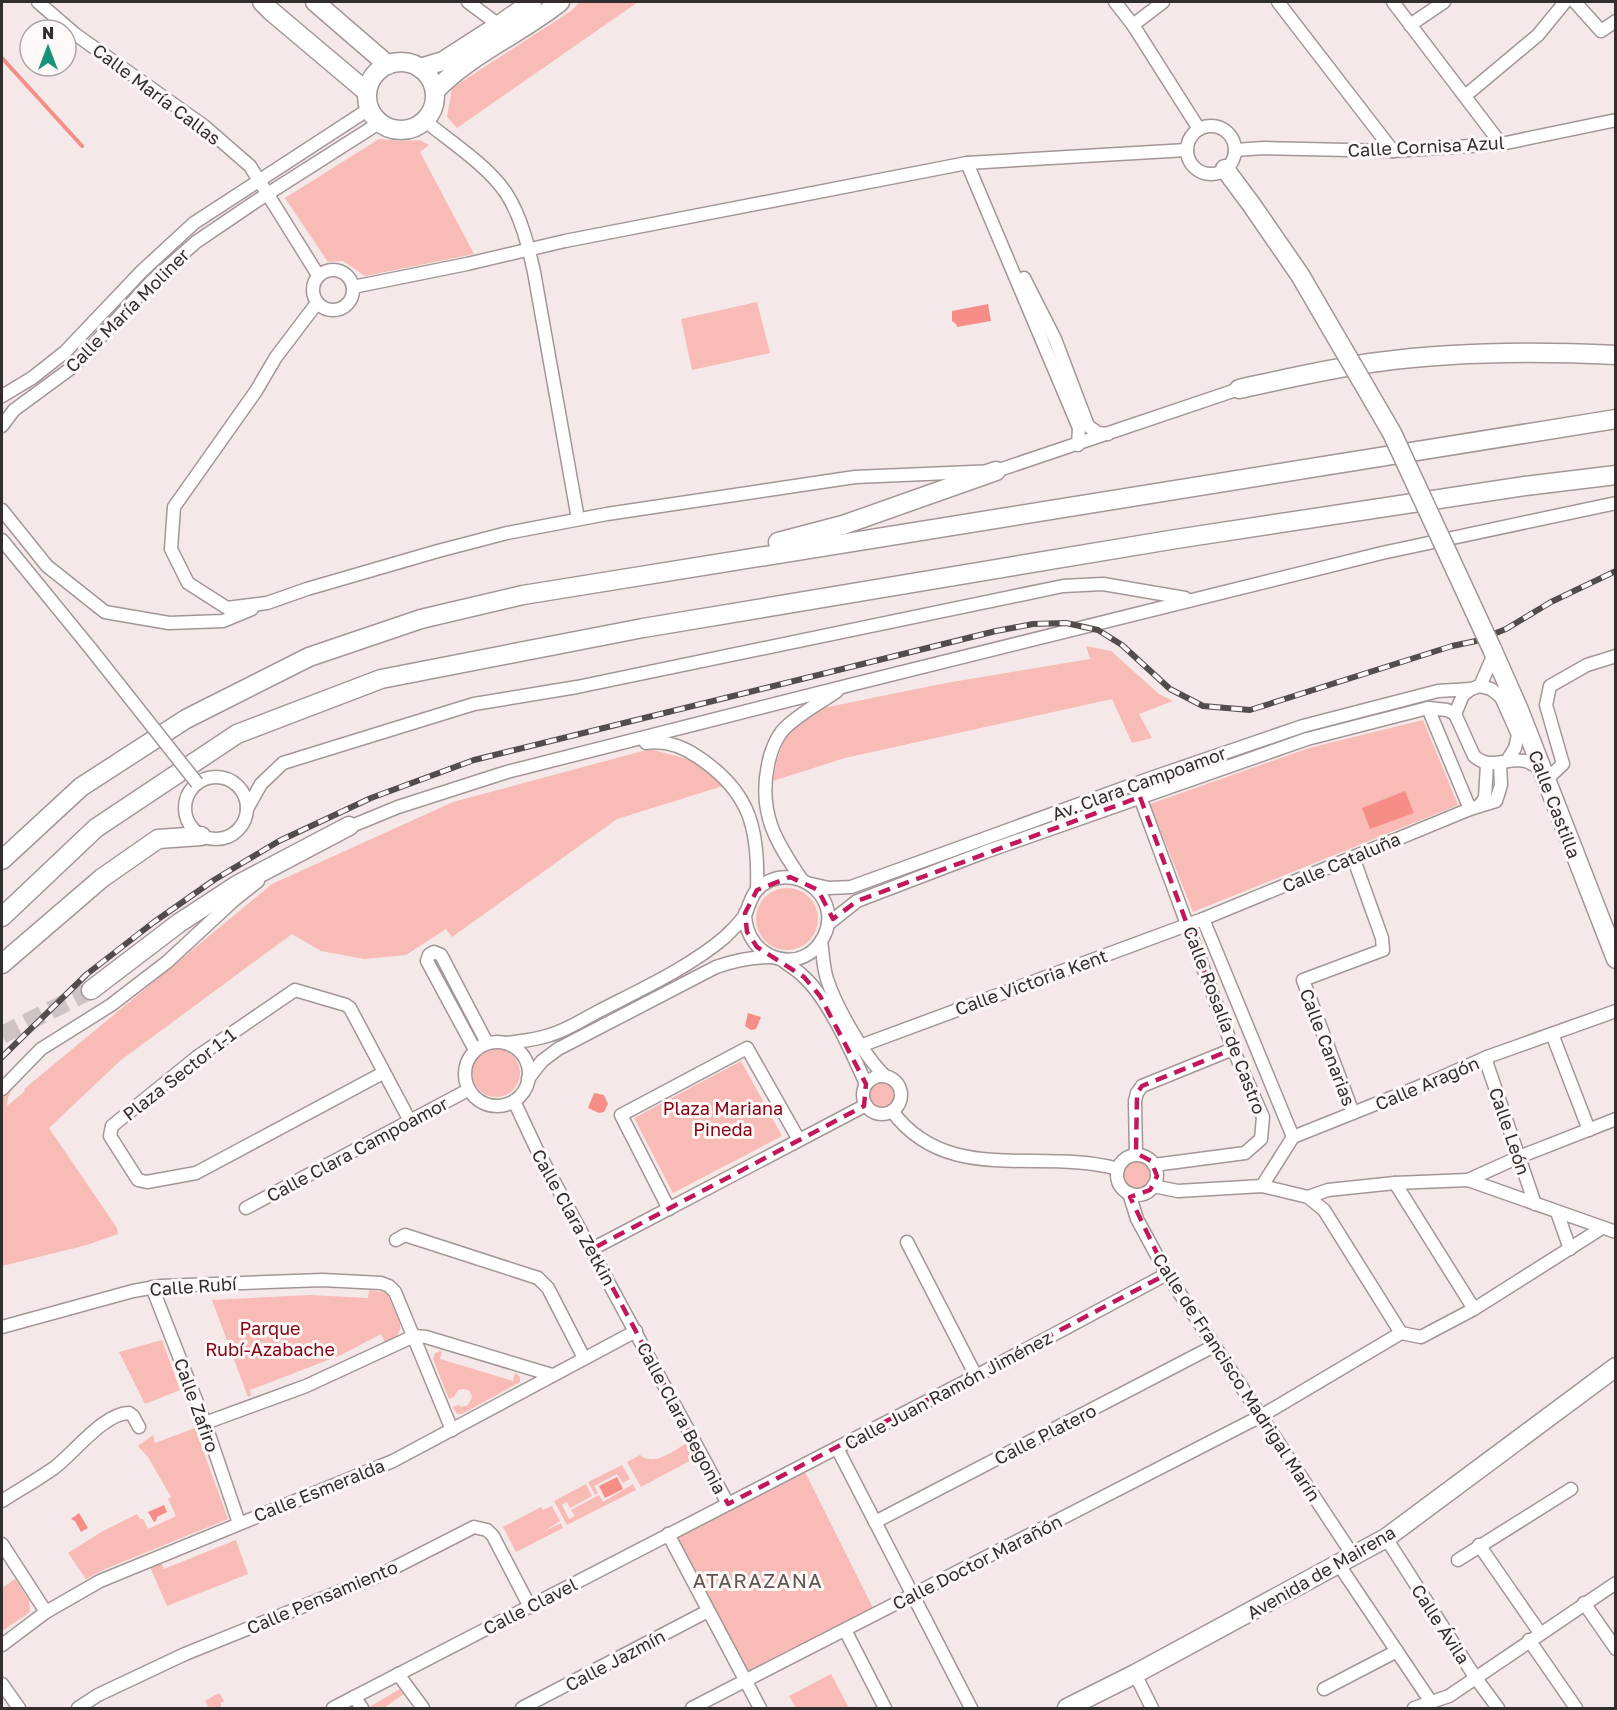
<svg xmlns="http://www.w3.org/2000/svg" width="1617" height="1710" viewBox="0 0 1617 1710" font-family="'Golos Text',sans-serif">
<rect width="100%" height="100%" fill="#f4e9e8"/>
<g fill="#f8bbb6">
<polygon points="580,2 638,2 457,128 447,117 452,88 571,11"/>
<polygon points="379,139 402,141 420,140 429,145 420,152 474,254 365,276 343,261 328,262 285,198"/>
<polygon points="757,302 770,353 692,370 681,319"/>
<polygon points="1086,646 1111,651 1159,694 1173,701 1139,714 1152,738 1132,743 1112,699 845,758 773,781 777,760 787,732 823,708 946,683 1090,659"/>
<polygon points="1423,720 1458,805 1193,912 1150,804 1309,748"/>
<polygon points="650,749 691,760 723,786 617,819 452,937 446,929 406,955 364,959 321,951 292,934 121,1060 49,1128 117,1228 118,1234 87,1245 2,1266 2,1096 12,1084 14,1086 8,1097 7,1106 25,1091 24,1089 272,884 453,802"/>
<circle cx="787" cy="919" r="31"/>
<circle cx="496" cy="1073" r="24"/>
<polygon points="741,1061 782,1136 673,1193 634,1118"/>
<circle cx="882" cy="1095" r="14"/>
<circle cx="1137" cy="1174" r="14"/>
<polygon points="369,1290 387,1293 400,1324 400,1330 397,1336 385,1342 381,1334 341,1355 250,1390 251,1395 248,1397 212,1300 310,1295 368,1298"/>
<polygon points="162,1340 180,1390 145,1404 119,1352"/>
<polygon points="440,1351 442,1352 440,1359 513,1381 515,1373 520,1377 520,1382 462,1414 457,1414 453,1407 458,1405 462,1407 468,1405 472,1397 470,1391 464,1389 458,1390 454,1397 449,1399 433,1359 435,1353"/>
<polygon points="195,1428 228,1519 105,1569 86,1579 68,1553 103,1531 137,1514 140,1519 143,1519 148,1529 176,1516 168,1499 171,1497 148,1457 138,1446 153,1435 155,1443"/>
<path d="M687,1443L695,1458L641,1487L627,1462L640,1455C655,1467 674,1450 687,1443Z"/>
<polygon points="622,1465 630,1479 623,1483 617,1474 594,1486 598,1493 595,1495 588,1482"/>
<polygon points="802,1466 876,1614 746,1681 668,1534"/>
<polygon points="586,1484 592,1496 570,1508 567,1502 562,1505 569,1519 575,1516 571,1510 599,1495 603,1502 633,1484 636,1490 567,1525 554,1501"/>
<polygon points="552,1506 560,1521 543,1532 561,1523 563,1528 516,1552 503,1527 541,1507 543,1510"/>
<polygon points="236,1540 248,1574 167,1606 150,1567 161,1562 164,1569"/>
<polygon points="15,1579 29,1600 30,1611 26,1615 2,1631 2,1588"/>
<polygon points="831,1674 849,1708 796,1708 789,1696"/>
<polygon points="400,1689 404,1694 384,1708 370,1708 371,1706"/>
<polygon points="217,1694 220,1694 224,1701 221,1703 221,1708 203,1708 208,1706 205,1701"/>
</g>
<g fill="#f68e87">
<polygon points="988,304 991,321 957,327 956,324 952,321 952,311"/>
<polygon points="1405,791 1414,813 1370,829 1362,808"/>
<polygon points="748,1013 761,1017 756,1029 751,1030 745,1026"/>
<polygon points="594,1093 604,1095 608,1104 604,1112 599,1113 588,1108"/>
<polygon points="617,1477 623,1489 605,1498 599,1486"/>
<polygon points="164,1505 167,1512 157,1517 156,1521 154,1522 148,1512"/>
<polygon points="79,1513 88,1528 81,1532 75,1521 71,1519"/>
</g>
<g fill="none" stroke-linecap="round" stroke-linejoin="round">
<polyline stroke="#f68e87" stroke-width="4" points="2,58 82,146"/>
<polyline stroke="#cdc4c3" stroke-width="18" stroke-dasharray="18 9" stroke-linecap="butt" points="2,1035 91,990"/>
<g stroke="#a29796" stroke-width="15">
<g id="street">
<polyline points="38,2 75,34 204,126 250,166 318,275"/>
<polyline points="468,2 503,28"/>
<polyline points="1115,2 1133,25 1199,129"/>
<polyline points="1278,2 1393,151"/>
<polyline points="1393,2 1501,144"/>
<polyline points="1575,2 1601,31 1616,21"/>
<polyline points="1133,25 1163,2"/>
<polyline points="1410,25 1444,2"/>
<polyline points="1465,96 1538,35 1565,2"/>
<path d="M425,121C450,141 488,166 506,193C521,216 528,245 534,272L578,519"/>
<circle cx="1211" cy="150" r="24"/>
<polyline points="1235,150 1264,148 1393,151 1501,144 1616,120"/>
<polyline points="967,163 1079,428 1078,445"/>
<circle cx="333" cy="290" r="20"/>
<polyline points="1024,278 1055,339 1088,426 1098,433 1108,434"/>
<polyline points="353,287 467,264 565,241 967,163 1187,150"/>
<polyline points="317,303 276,357 256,391 174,507 171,549 188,583 227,608 267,603 307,589 438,551 507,533 607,514 855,477 996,471 1239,389"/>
<polyline points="2,396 32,378 65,352 142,271 194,223 369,109"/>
<polyline points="2,426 14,410 74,366 151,282 196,242 255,202 379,123"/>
<polyline points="2,510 47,566 105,612 169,623 223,621 252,609"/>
<polyline points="2,540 91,649"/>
<polyline points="1480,686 1494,654"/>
<polyline points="1428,708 1470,809"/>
<path d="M646,743C666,740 682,746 698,757C751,792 759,830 757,890"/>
<path d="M1507,761L1515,748L1518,735L1501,697L1491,689L1480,686L1471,689L1463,695L1455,714L1474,756C1491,771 1506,757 1525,761C1531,762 1537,767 1542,770"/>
<circle cx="216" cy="808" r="31"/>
<polyline points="1546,780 1563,764 1546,705 1550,686 1587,665 1616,656"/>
<polyline points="1140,797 1233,1049 1263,1117 1261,1139 1245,1153 1154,1165"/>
<polyline points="1479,806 1485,798 1487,764"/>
<polyline points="247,809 261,784 283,763 474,704 577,687 1063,586 1103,584 1185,598"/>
<polyline points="342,830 398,807 507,772 846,686 1382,553 1616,503"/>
<polyline points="1353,857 1382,938 1383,950 1303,980 1353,1113"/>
<path d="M802,880C776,842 758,813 768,765C770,753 776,737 785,728C799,714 820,703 837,691"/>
<polyline points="811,884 829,888 851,887 1154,777 1303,726 1438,691 1471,689"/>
<polyline points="1203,919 1293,1137"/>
<polyline points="828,924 857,901 985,852 1307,739 1428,708 1447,710 1455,714"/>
<path d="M821,941C823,954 823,967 827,979C836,1007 864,1056 885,1076"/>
<path d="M781,959C788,965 797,970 803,976C828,998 852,1053 866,1084"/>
<polyline points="1552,1034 1589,1130"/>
<circle cx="497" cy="1074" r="32"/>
<path d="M506,1043C521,1041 536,1040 550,1035C567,1030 584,1019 599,1011C640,990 690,967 725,937C732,930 742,921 746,913C751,899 754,888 769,881C802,866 840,899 825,934C806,978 745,962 745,913"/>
<polyline points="860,1046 1203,919 1470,809 1496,801 1501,785 1500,764"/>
<polyline points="475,1050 427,961 429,955 434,952 441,955 487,1043"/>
<polyline points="1487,1057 1487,1064 1535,1204"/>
<polyline points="383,1073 196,1173 147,1182 138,1180 110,1136 112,1126 197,1057 295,990 346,1005 350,1008 410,1121"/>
<circle cx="882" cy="1095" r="19"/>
<path d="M528,1079L542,1061L558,1049L716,967C735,960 752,957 772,957"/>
<polyline points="2,1089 41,1049 111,1005 167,962 234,900 258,881"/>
<polyline points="514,1101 536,1148 728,1504"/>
<path d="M892,1111C948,1187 1041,1147 1118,1169"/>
<polyline points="1136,1155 1135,1101 1137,1093 1142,1086 1233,1049"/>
<circle cx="1137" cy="1175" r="20"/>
<polyline points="1468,1180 1519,1157 1616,1119"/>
<polyline points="1395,1183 1474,1309"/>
<polyline points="1153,1186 1178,1191 1262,1186 1308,1197 1324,1210 1401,1333"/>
<polyline points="1262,1186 1293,1137 1433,1081 1487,1057 1616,1011"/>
<polyline points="1129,1193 1137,1219 1167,1274 1354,1557"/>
<polyline points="1308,1197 1328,1190 1395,1183 1468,1180 1616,1232"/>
<polyline points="246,1208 468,1090"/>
<polyline points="669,1209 621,1115 747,1048 799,1140"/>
<polyline points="1557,1212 1570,1249"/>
<polyline points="396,1240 405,1235 538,1278 548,1288 584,1358"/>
<polyline points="907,1242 976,1376"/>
<polyline points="592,1249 866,1105"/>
<polyline points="152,1287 205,1423 239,1523"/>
<polyline points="2,1327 133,1291 161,1286 322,1280 381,1283 389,1286 395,1292 452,1430"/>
<polyline points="205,1423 306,1386 414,1336 426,1337 552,1375"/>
<polyline points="837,1448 971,1708"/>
<path d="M2,1501C19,1490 37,1480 54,1468C74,1453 104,1413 129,1413L133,1416L139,1427"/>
<polyline points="875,1522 1214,1346"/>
<polyline points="668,1534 760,1708"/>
<polyline points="1386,1538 1475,1677 1498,1708"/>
<polyline points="2,1544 46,1612"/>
<polyline points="1479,1545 1540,1633"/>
<polyline points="1458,1560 1571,1489"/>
<polyline points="1339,1565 1431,1702"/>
<polyline points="1584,1603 1616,1649"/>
<polyline points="845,1630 885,1708"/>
<polyline points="1529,1640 1576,1708"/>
<polyline points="2,1645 46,1612 100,1581 393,1461 636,1331"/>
<polyline points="398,1674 423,1708"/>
<polyline points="1135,1674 1152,1708"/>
<polyline points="2,1684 19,1708"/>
<polyline points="1324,1689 1397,1651"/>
<polyline points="354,1697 362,1708"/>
<polyline points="78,1708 98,1695 185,1654 378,1576 474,1527 487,1530 493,1536 530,1607"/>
<polyline points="333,1708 976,1376 1167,1274"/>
<polyline points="522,1708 708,1611"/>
<polyline points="692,1708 1261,1416 1401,1333 1421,1337 1474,1309 1602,1228"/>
<polyline points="1414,1708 1449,1696 1616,1583"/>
</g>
</g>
<g stroke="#a29796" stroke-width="21">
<g id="secondary">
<polyline points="262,2 271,11 367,92"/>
<polyline points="315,2 388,65"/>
<circle cx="401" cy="96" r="34"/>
<polyline points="420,68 443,61 499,25 532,2"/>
<path d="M435,91C470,54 520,34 560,2"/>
<polyline points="1225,169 1251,204 1300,275"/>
<path d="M1239,389C1285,379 1331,368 1378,362C1457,351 1537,351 1616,355"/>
<polyline points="778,542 843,525 996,471"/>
<polyline points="1492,649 1519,710 1616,959"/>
<polyline points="2,860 81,787 186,719 309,657 421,619 523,595 1616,419"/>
<polyline points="2,917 96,828 237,734 381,679 643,628 1176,539 1525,486 1616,475"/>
<polyline points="2,964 102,878 158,839 201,836"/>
<polyline points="91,990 179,923 237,885 349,826"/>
<polyline points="1067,1708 1135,1674 1386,1538 1616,1367"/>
</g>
</g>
<use href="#street" stroke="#fff" stroke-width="12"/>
<use href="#secondary" stroke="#fff" stroke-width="18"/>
<g stroke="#524c4c" stroke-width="6">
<polyline id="rail" points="2,1057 87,974 154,922 214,880 279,841 371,798 474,760 996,631 1033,624 1066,623 1098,630 1122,645 1170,689 1203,706 1250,710 1452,646 1476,641 1506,629 1551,602 1616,571"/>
</g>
<use href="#rail" stroke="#fef8f7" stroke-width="4" stroke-dasharray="11" stroke-linecap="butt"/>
<g stroke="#a29796" stroke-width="15" stroke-linecap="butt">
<polyline id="street-bridge" points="91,649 197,783"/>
</g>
<g stroke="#a29796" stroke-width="21" stroke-linecap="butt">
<polyline id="secondary-bridge" points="1300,275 1392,433 1492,649"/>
</g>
<use href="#street-bridge" stroke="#fff" stroke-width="12"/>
<use href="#secondary-bridge" stroke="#fff" stroke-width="18"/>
</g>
<path fill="none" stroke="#c2185b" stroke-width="4.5" stroke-dasharray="12 8" stroke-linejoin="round" d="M1140,797L1233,1049L1142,1086L1137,1093L1136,1153L1151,1161L1157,1176L1150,1190L1130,1197L1167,1274L728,1504L592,1249L864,1106L866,1084L820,996L804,977L757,947L747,932L745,913L757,890L790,877L818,890L833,919L857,901Z"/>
<g text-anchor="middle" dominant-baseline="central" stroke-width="6" stroke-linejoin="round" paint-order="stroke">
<g font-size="18" fill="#332e2e" stroke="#fef8f7">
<text transform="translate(157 94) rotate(37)">Calle María Callas</text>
<text transform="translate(1426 146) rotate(-3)">Calle Cornisa Azul</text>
<text transform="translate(127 310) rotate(-45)">Calle María Moliner</text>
<text transform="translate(1139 783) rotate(-20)">Av. Clara Campoamor</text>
<text transform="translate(1555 804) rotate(69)">Calle Castilla</text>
<text transform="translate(1341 862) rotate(-23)">Calle Cataluña</text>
<text transform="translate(1031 982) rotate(-20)">Calle Victoria Kent</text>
<text transform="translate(1225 1020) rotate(69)">Calle Rosalía de Castro</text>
<text transform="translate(1328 1047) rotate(69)">Calle Canarias</text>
<text transform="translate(179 1074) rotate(-38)">Plaza Sector 1-1</text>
<text transform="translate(1427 1083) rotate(-23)">Calle Aragón</text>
<text transform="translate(1510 1131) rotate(71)">Calle León</text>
<text transform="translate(357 1149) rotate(-28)">Calle Clara Campoamor</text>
<text transform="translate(574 1217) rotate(61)">Calle Clara Zetkin</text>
<text transform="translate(193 1286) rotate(-4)">Calle Rubí</text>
<text transform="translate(1237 1377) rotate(57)">Calle de Francisco Madrigal Marín</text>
<text transform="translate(948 1390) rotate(-28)">Calle Juan Ramón Jiménez</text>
<text transform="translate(197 1405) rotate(70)">Calle Zafiro</text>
<text transform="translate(682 1418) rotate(62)">Calle Clara Begonia</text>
<text transform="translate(1045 1434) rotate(-27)">Calle Platero</text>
<text transform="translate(319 1490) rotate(-22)">Calle Esmeralda</text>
<text transform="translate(977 1562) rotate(-27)">Calle Doctor Marañón</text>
<text transform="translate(1321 1572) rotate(-30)">Avenida de Mairena</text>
<text transform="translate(322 1597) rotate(-23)">Calle Pensamiento</text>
<text transform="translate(530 1606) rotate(-27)">Calle Clavel</text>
<text transform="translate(1441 1624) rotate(57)">Calle Ávila</text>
<text transform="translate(615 1660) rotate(-28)">Calle Jazmín</text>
</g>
<g font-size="18" fill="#860213" stroke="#fef8f7">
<text x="723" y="1108">Plaza Mariana<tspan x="723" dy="21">Pineda</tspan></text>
<text x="270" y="1328">Parque<tspan x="270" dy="21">Rubí-Azabache</tspan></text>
</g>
<g font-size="20" letter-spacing="1.5" fill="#5f5554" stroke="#fef8f7">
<text x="758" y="1580">ATARAZANA</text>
</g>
</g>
<rect width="1617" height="1710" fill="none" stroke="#332e2e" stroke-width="6"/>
<g transform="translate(48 48)"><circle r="28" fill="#fef8f7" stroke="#ada7a7" stroke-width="1.5"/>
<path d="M0-4.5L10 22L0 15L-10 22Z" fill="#14927a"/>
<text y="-9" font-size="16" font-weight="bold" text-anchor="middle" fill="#332e2e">N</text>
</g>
</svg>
